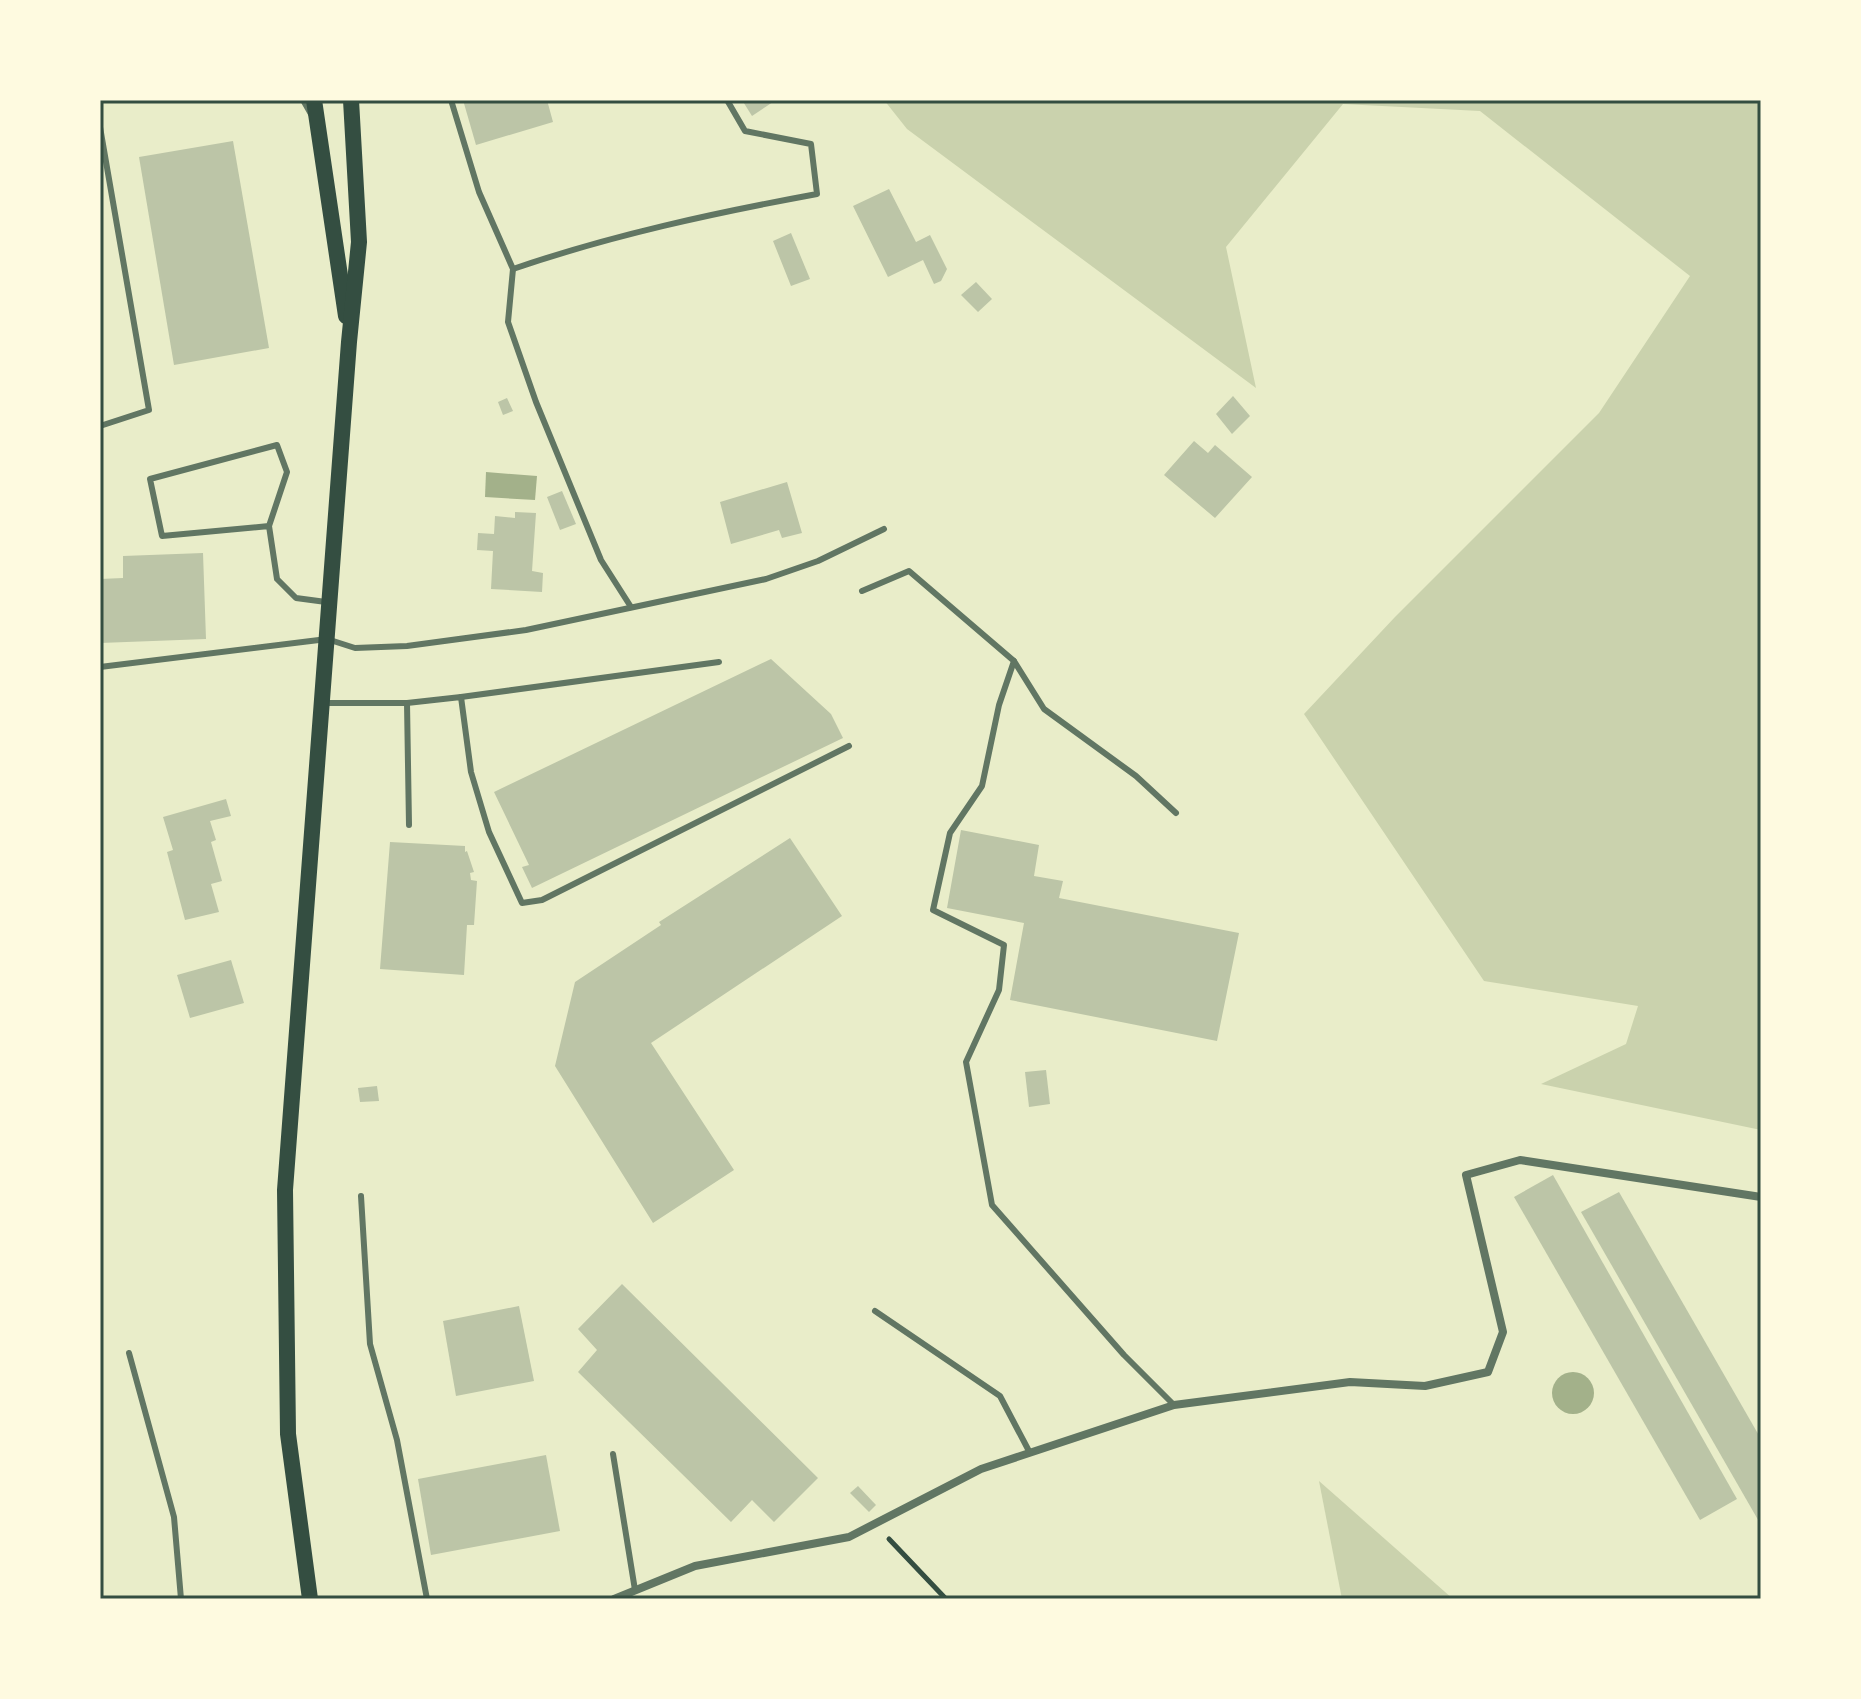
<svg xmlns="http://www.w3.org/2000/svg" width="1861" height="1699" viewBox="0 0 1861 1699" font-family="Literata,serif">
<rect width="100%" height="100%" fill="#e9edc9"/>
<g fill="#cad2ad">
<polygon points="884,100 1761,100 1761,1130 1541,1084 1626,1044 1638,1006 1484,981 1304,714 1395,617 1599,413 1690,276 1480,111 1343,104 1226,247 1256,388 907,129"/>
<polygon points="1319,1481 1453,1599 1342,1599"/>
</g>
<g fill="#a3b18a">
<polygon points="486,472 537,476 535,500 485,497"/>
<circle cx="1573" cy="1393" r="21"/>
</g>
<g fill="#bcc5a7">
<polygon points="463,100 547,100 553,122 476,145"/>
<polygon points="742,100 776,100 752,116"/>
<polygon points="233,141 269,348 174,365 139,157"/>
<polygon points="889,189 916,242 930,235 947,269 941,281 934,284 923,260 888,277 853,206"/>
<polygon points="791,233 810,279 791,286 773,241"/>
<polygon points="976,282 992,299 978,312 961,295"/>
<polygon points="1233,396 1250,416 1232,434 1216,414"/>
<polygon points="507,398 513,411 503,415 498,402"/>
<polygon points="1194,441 1208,453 1215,445 1252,477 1215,518 1164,475"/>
<polygon points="787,482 802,533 782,538 779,530 731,544 720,502"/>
<polygon points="562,491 576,524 560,530 547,497"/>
<polygon points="515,512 536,513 532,571 543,573 542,592 491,589 493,551 477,550 478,533 494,534 495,516 515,518"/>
<polygon points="203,553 206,639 100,643 100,579 123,578 123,556"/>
<polygon points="771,659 831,714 843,738 532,888 522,867 529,865 494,792"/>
<polygon points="226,799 231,816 210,821 216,840 211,842 222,881 211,884 219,912 185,920 167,852 173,850 163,817"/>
<polygon points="961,830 1039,845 1034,876 1063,881 1059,898 1239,933 1217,1041 1010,1000 1024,923 947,908"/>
<polygon points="790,838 842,916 651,1043 734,1170 653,1223 555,1066 575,982 661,925 659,922"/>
<polygon points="390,842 465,846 465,852 467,851 474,872 470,873 471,880 477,881 474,925 467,925 464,975 380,969"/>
<polygon points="231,960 244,1003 190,1018 177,975"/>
<polygon points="1046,1070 1050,1104 1029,1107 1025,1072"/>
<polygon points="377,1086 379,1101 360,1102 358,1088"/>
<polygon points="1553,1175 1737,1499 1700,1520 1514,1197"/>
<polygon points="1619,1192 1761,1439 1761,1525 1581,1212"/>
<polygon points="622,1284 818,1478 774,1522 752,1500 731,1522 578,1372 597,1350 578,1329"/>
<polygon points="519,1306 534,1381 456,1396 443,1321"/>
<polygon points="546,1455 560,1531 431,1555 418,1479"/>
<polygon points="858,1486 876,1505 869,1512 850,1493"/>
</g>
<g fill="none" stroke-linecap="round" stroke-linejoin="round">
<polyline stroke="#344e41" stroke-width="5" points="889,1539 946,1599"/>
<g stroke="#617663" stroke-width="6">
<polyline points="303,100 311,114"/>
<polyline points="451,100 479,192 513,269 508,322 536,402 601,560 631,607"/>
<polyline points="100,127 149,410 100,426"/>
<path d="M513,269C612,235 714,213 817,194L811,144L745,131L727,100"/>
<polyline points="269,526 287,472 277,445 150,479 162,536 269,526 277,579 296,598 326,602"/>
<polyline points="862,591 909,571 1014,661 999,705 982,786 950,833 933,910 1004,945 999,990 966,1062 992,1205 1124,1355 1174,1405"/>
<polyline points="1014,661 1044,709 1136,776 1176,813"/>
<polyline points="100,667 327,639 355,648 407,646 526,630 766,579 818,561 884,529"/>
<polyline points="461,697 719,662"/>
<polyline points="322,703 407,703 409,825"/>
<polyline points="407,703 461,697 471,772 489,832 522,903 542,900 849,746"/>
<polyline points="361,1196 370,1344 397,1440 427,1599"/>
<polyline points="875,1311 1000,1396 1030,1453"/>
<polyline points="129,1353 174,1517 181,1599"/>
<polyline points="613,1454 635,1590"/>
</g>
<polyline stroke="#617663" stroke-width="8" points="614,1599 695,1566 849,1537 981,1469 1174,1405 1350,1382 1425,1386 1488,1372 1503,1332 1466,1175 1520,1160 1761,1197"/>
<g stroke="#344e41" stroke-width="16">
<polyline points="314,100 346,316"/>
<polyline points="310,1599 288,1434 285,1190 349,342 359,242 351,100"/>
</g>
</g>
<rect width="1861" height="1699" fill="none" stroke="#fefae0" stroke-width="204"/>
<rect x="102" y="102" width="1657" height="1495" fill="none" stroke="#344e41" stroke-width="3"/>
</svg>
